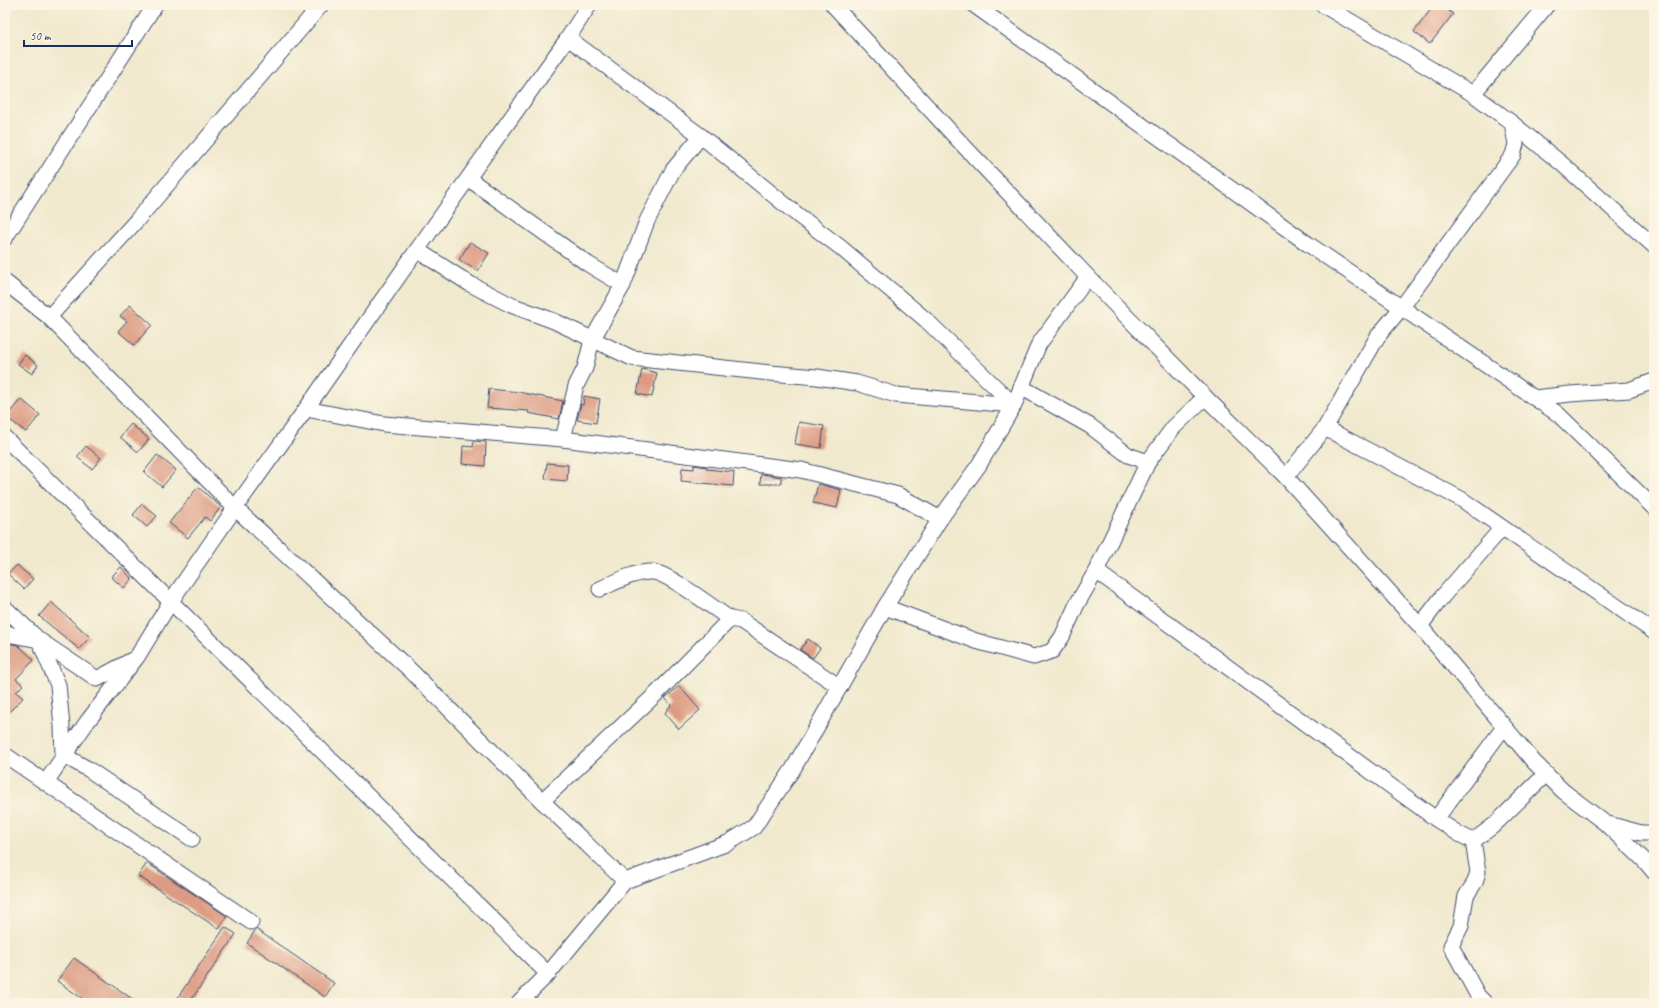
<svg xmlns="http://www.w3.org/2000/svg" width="1659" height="1008" viewBox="0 0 1659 1008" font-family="Caveat,sans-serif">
<rect width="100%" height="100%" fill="#fcf5e5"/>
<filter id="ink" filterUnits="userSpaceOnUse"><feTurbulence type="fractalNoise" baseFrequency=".025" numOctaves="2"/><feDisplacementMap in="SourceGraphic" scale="8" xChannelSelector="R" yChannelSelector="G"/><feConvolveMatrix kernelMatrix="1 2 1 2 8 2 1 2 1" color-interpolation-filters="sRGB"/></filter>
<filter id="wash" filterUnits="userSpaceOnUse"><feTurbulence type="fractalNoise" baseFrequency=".012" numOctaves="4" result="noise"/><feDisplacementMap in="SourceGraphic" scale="16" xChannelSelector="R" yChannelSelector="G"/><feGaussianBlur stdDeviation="0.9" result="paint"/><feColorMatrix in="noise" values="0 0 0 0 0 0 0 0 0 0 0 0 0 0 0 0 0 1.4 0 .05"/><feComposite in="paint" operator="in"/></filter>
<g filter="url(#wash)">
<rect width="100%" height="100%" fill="#f0e9cd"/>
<g id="blocks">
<g fill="#dd9b83">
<polygon points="1434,5 1441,5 1453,14 1430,44 1414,32"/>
<polygon points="470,242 489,253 478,271 459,260"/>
<polygon points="130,305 152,325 134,345 118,331 127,321 120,316"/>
<polygon points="25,355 38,365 32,374 18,364"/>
<polygon points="642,369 657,373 652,397 637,394"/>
<polygon points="489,389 518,392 563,401 559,419 528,413 529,411 487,408"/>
<polygon points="584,396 600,399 596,423 577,420 581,404 583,405"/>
<polygon points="21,399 40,415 26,432 6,417"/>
<polygon points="799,422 824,426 821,448 795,444"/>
<polygon points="131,424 149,439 138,452 120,437"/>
<polygon points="474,441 486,442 485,466 462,464 463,446 473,447"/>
<polygon points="86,446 101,458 92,469 77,457"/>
<polygon points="157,455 176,470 162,487 144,472"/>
<polygon points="547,463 568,465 567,481 545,479"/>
<polygon points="694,465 707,467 707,469 734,472 733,486 681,481 682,468 694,469"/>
<polygon points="761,474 781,477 781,484 760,484"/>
<polygon points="818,484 841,490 837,508 813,503"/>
<polygon points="198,487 221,507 210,521 205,517 188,538 169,523"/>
<polygon points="142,504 157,516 147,527 133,515"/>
<polygon points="17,565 33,579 24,589 8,574"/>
<polygon points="121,567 132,579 124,588 111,577"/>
<polygon points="51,602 90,637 79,649 39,616"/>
<polygon points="808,639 820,648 813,658 800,650"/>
<polygon points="12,644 18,645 34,660 16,679 23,685 16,692 23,698 5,716 5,652"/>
<polygon points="679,686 700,710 679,729 665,713 671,705 665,698"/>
<polygon points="147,863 227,916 219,929 138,876"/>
<polygon points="225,927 236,934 189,1003 174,1003"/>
<polygon points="256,929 334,983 325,997 247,943"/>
<polygon points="74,958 138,1003 89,1003 57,981"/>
</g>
</g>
</g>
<g filter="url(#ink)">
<use href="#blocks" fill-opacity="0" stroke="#3b4b6f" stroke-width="1"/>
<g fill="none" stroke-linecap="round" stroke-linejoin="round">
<g stroke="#3b4b6f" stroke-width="17">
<g id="minor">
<polyline points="833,5 962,144 1088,277 1205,397 1286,477 1420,626 1534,762 1563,791 1605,823 1644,860 1654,872"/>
<polyline points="974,5 1308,244 1558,414 1654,508"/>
<polyline points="568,38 701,136 799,216 840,247 926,320 1014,405"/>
<polyline points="1473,94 1547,5"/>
<polyline points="1512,123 1562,164 1654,246"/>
<polyline points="469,179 588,264 623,285"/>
<polyline points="5,238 155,5"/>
<polyline points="417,250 470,284 511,305 554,321 632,358 770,373 817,377 857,383 896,395 1014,405"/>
<polyline points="5,282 49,317 235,508 409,669 542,801 625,881 548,974"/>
<polyline points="49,317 137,220 321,5"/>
<polyline points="1021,387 1090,426 1128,455 1148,462"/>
<polyline points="1535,398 1570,394 1629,390 1654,381"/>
<polyline points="306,409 384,424 563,439 801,470 898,495 940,519"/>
<polyline points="1325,428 1461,499 1654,632"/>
<polyline points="5,438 548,974 519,1003"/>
<polyline points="563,439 576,386 585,368 592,340 623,285 647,221 673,170 701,136"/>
<polyline points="1286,477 1325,428 1378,336 1402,307 1513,155 1516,144 1512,123 1473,94 1323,5"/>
<polyline points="1096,571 1436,819 1459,834 1473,841 1493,826 1546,774"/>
<path d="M600,589C616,582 635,571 653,572C668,573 715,609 730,619L741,621L840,687"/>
<polyline points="885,607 976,641 1034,657 1052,651 1062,637 1077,604 1096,571 1148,462 1173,428 1205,397"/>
<polyline points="5,608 39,640 97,679 132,660"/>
<polyline points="1420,626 1442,597 1502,528"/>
<polyline points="5,632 12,635 39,640 58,685 62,726 63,755 88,769 192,839"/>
<polyline points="5,755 251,922"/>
<polyline points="46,782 87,722 137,657 171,601 235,508 306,409 417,250 568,38 589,5"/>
<polyline points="542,801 656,694 730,619"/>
<polyline points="1436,819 1504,727"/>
<polyline points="1608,824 1641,833 1654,833"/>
<polyline points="1473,841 1478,872 1475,882 1466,896 1461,926 1451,946 1478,996 1485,1003"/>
<polyline points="625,881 728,843 754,827 793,769 885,607 940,519 979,465 1014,405 1039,344 1088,277"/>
</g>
</g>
<use href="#minor" stroke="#fff" stroke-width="15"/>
</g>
</g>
<rect width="1659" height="1008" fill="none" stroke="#fcf5e5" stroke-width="20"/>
<path d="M24 40v6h108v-6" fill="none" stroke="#1b2f5e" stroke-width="2"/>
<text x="30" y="40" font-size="12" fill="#1b2f5e" stroke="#fcf5e5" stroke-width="3" paint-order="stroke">50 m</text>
</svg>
